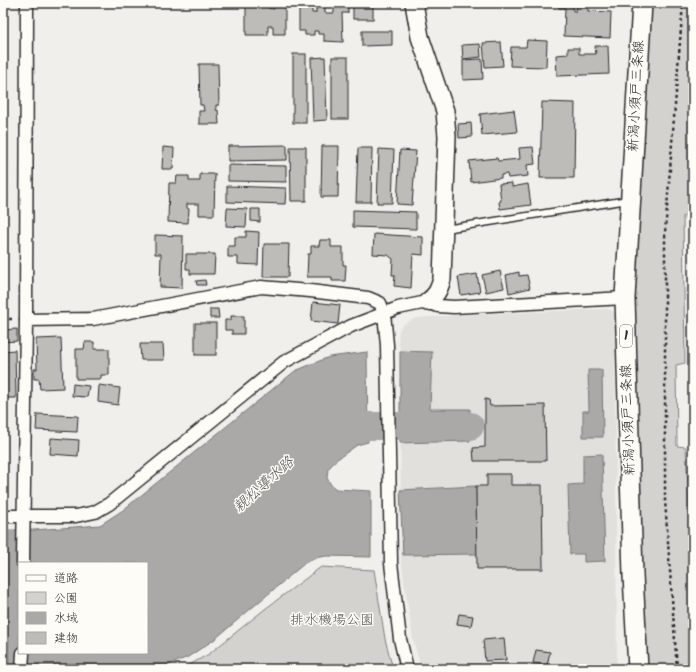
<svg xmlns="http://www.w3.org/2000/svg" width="696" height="672" viewBox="0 0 696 672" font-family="Kalam,'Klee One',sans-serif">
<rect width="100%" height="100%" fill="#f0efeb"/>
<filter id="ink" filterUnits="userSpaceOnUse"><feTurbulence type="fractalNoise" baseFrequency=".025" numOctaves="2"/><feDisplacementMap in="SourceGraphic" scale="8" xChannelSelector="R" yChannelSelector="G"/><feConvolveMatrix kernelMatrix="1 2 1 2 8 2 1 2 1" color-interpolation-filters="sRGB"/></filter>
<g filter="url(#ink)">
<polygon fill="#e1e0dc" points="607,309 613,311 615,318 617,669 421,669 413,639 401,560 400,351 398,336 400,328 405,323 416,318 460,315"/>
<g fill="#d3d2cf" stroke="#7f7e7d">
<polygon points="651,3 693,3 693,215 683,216 685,363 676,365 677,446 686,447 693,594 693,669 645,669 634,290"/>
<polygon points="321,567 374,570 385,639 393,669 182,669 209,654 265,609"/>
</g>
<g fill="#aaa9a7" stroke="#777775" fill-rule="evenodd">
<polygon points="400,351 432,352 430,409 470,409 470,441 400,443"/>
<path d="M367,352L368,442L357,445L336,460L328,469L327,478L331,485L336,489L371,491V557L326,556L315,558L305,563L215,639L188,657L159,669H3V530H34L100,525L123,510L295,371L329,357ZM19,563H147V653H19Z"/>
<polygon points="588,370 602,370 603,437 583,437 583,411 589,411"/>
<polygon points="602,454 605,561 584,562 584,554 570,554 568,485 583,484 583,455"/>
<polygon points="476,486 477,554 403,555 400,490"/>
</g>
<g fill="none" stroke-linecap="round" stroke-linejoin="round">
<polyline stroke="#aaa9a7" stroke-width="28" points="332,438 354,426 470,426"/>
</g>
<g fill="#bdbcb8" stroke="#2b2b2b">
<polygon points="246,3 268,3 268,8 274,9 274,3 285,3 285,34 273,34 273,26 268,26 268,35 246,35"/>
<polygon points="299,3 312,3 312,13 316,13 316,7 325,7 325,13 334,13 334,3 348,3 348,13 342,13 343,42 324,41 324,34 318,34 318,31 314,31 314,35 305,35 305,31 299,31"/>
<rect x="353" y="3" width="20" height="16"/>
<polygon points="559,3 573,3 573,11 576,11 577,6 588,6 588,11 611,12 610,38 564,36 565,8 559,8"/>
<polygon points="362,31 392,31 392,45 362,46"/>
<polygon points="527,40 547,41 546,67 510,66 511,47 526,47"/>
<polygon points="501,42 503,66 485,67 483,43"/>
<polygon points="480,44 481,57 463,59 462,45"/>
<polygon points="595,46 608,46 609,74 557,76 556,55 568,54 568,48 579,48 579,54 596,54"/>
<rect x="293" y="54" width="13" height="69"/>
<polygon points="325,57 327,120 313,121 311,58"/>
<rect x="332" y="57" width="16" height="62"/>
<polygon points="482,59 483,79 463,80 463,60"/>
<polygon points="199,64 218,64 219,105 216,105 216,110 218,110 219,124 199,124 199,111 204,111 203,105 200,105"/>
<polygon points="542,102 575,103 574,178 540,178"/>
<polygon points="514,110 517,132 482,135 480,114"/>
<polygon points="471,123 472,137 459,138 458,124"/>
<polygon points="287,145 287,160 228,161 228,146"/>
<polygon points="322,146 339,146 338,197 321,197"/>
<polygon points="163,147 174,148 173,169 162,169"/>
<polygon points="290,147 306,147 306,201 291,201"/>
<polygon points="533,147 535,164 527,165 528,176 508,178 507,174 501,175 501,178 471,182 469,161 497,158 498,161 520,159 519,148"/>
<polygon points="358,148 372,148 371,202 356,202"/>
<polygon points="379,149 394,150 392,203 377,203"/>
<polygon points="400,150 416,151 412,205 397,204"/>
<polygon points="228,165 286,166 286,182 228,181"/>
<polygon points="200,174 215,174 214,215 199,215 199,204 187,204 187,208 189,209 188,223 168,222 169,183 176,183 177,176 189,176 189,181 200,181"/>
<polygon points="512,183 512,187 528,184 531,205 500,209 499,202 501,201 499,184"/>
<polygon points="227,186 286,188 285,204 227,202"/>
<polygon points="227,208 247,209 246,227 226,226"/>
<polygon points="251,209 260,209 260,222 251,221"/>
<polygon points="353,210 416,212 416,229 353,227"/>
<polygon points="246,231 259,232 258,265 238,264 238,257 228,257 228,246 235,246 235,237 246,237"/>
<polygon points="374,234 423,237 423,255 413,254 411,288 394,286 395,275 392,275 393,259 388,255 373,254"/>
<polygon points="155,235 183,236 182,288 160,287 161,254 155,254"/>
<polygon points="320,240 331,240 331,247 343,247 343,265 346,265 345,281 332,281 332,277 307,277 308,254 311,254 311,246 319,246"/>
<polygon points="264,244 289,244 288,277 263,277"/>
<polygon points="186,254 215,254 214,274 190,274 190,269 186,269"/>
<polygon points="500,271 504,288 486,292 482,275"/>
<polygon points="519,272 519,276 527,275 530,288 509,293 506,275"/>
<polygon points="477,274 480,292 461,295 458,277"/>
<polygon points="205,280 206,285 197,285 196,281"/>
<polygon points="313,302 340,305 338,324 311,321"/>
<polygon points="210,309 218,309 219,318 210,318"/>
<polygon points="231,316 244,316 244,334 232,334 232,330 225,330 225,320 231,320"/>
<rect x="195" y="323" width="21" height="32"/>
<polygon points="17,329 17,341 3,342 3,330"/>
<polygon points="61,338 63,388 40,389 39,379 34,379 34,369 37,369 36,339"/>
<polygon points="85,342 94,342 94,349 109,349 109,375 101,375 101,379 76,379 76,349 84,349"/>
<polygon points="140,344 163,344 164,360 141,360"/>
<polygon points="15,350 16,398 3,398 3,351"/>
<polygon points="73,384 89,386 87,397 72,396"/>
<polygon points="99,385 120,388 118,405 98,402"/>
<polygon points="485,399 489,400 490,406 545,405 546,461 474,461 473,448 485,447"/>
<polygon points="37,414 78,416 77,432 36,430"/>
<polygon points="51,438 79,440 78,456 50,454"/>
<polygon points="487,474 511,474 511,485 542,485 543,569 477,569 476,486 487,486"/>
<polygon points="459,614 473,616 471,626 457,624"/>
<polygon points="504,638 506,660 485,661 483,640"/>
<polygon points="536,650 550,652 547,665 533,663"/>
<rect x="462" y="665" width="18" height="4"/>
</g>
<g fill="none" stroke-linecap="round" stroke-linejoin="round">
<g stroke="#2b2b2b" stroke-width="9">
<polyline id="lane" points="445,229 628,200"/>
</g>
<g stroke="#2b2b2b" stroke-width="15">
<g id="street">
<polyline points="26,320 93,319 261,287 310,291 368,298 380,303 384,313 387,345 391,563 400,639 407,669"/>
<polyline points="3,516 76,516 95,512 109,504 284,362 351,326 398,308 427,302 438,306 454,307 625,298"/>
<polyline points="23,563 26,320 27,3"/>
<polyline points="22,669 23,653"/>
</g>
</g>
<g stroke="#2b2b2b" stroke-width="20">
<path id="secondary" d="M414,3L420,37L445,111L447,136L442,279C439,290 436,296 427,302"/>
</g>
<g stroke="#2b2b2b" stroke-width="22">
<polyline id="primary" points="638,669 633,575 625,298 642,3"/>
</g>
<g stroke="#2b2b2b" stroke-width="2.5" stroke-dasharray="3 3" stroke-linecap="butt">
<polyline points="3,319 12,319"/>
<polyline points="677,669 665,500 665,233 683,3"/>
</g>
<use href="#lane" stroke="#fdfcf7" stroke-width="6"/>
<use href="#street" stroke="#fdfcf7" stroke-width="12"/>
<use href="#secondary" stroke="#fdfcf7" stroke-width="17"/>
<use href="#primary" stroke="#fdfcf7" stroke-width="19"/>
</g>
</g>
<g text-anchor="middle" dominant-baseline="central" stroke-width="3" stroke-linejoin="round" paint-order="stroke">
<rect fill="#fdfcf7" stroke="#6a6a68" stroke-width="1" x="620" y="325" width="12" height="22" rx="3"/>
<g font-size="13" font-weight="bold" fill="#2b2b2b">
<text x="626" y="336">1</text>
</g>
<g font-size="14" fill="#2b2b2b" stroke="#fdfcf7">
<text transform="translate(636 96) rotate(-87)">新潟小須戸三条線</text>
<text transform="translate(628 420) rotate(-92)">新潟小須戸三条線</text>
</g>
<g font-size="14" fill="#555554" stroke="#fdfcf7">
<text x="332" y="620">排水機場公園</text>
</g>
<g font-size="15" font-style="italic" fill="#575756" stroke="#fdfcf7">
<text transform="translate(264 485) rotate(-42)">親松導水路</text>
</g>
</g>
<rect width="696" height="672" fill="none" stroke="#fdfcf7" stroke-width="16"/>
<rect x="8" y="8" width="680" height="656" fill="none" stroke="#2b2b2b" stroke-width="1.5" filter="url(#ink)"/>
<rect x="18" y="562" width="130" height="92" fill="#fdfcf7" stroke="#a9a8a5"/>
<rect x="26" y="575" width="20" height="6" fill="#fdfcf7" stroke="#a9a8a5"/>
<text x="54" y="582" font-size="12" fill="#2b2b2b">道路</text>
<rect x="26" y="592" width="20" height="12" fill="#d3d2cf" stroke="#a9a8a5"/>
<text x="54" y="602" font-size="12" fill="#2b2b2b">公園</text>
<rect x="26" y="612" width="20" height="12" fill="#aaa9a7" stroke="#a9a8a5"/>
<text x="54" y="622" font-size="12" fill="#2b2b2b">水域</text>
<rect x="26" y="632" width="20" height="12" fill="#bdbcb8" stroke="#a9a8a5"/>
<text x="54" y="642" font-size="12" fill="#2b2b2b">建物</text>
</svg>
